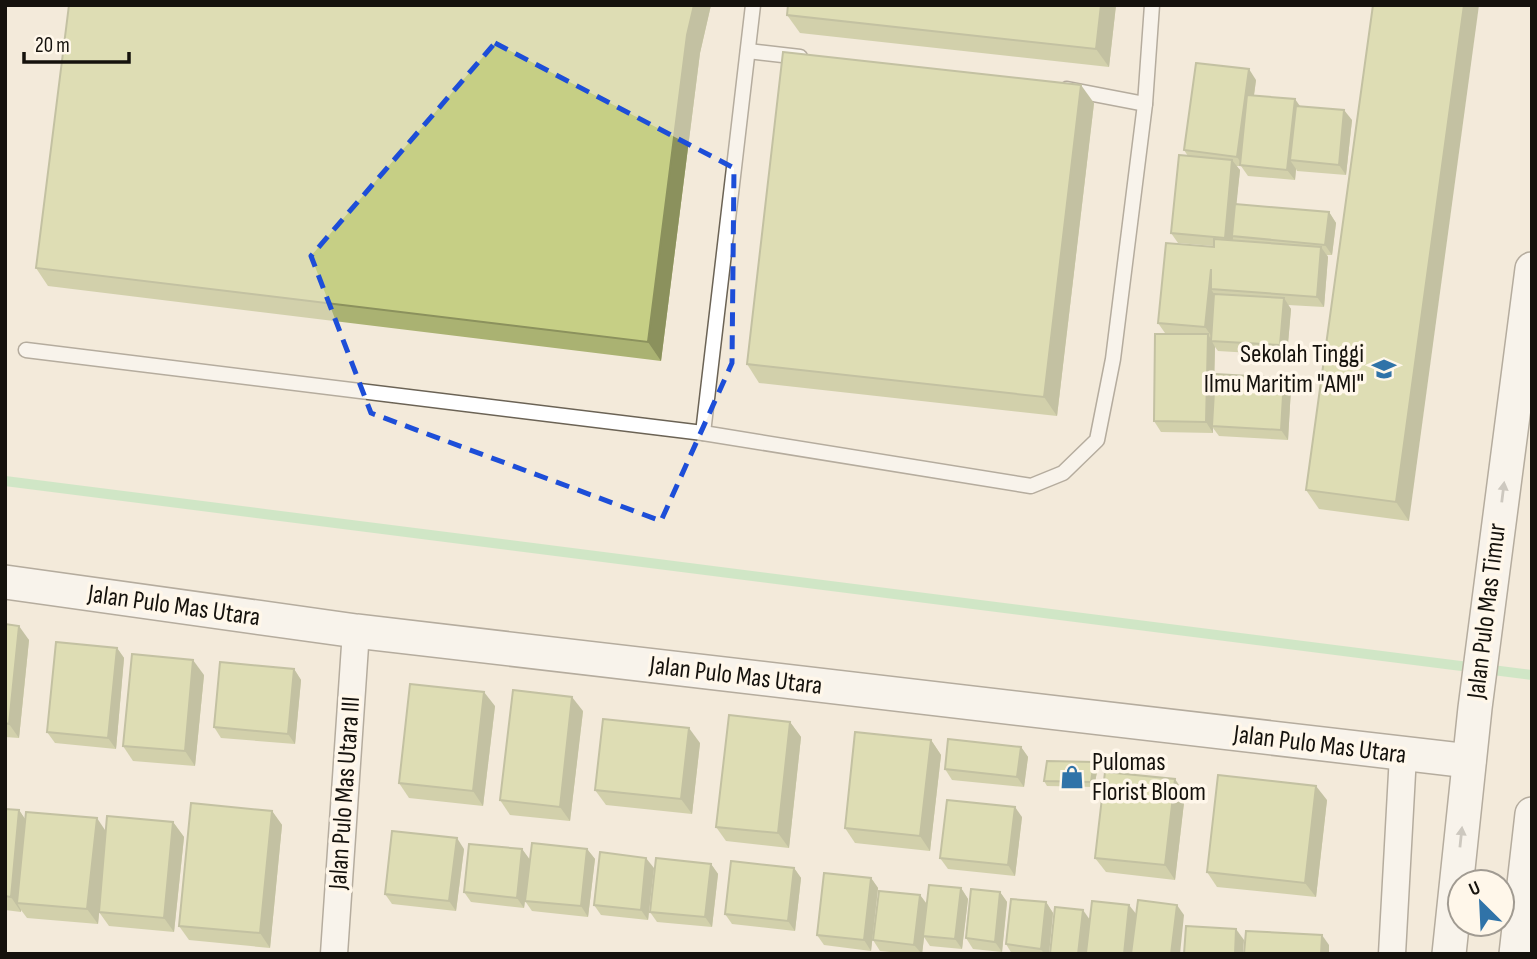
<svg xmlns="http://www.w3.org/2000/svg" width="1537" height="959" viewBox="0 0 1537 959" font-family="'Sofia Sans Condensed',sans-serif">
<rect width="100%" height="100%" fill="#f3eada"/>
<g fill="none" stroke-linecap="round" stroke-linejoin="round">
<polyline stroke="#a7e3ad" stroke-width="10" points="5,481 1532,675"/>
<g stroke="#6b6355" stroke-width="17">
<g id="service">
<polyline points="748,51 800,57"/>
<polyline points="1067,89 1145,104"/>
<polyline points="26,350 703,433 1031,486 1063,473 1097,440 1113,359 1145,104 1152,5"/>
<polyline points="703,433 753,5"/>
</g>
</g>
<g stroke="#6b6355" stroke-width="29">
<g id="minor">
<polyline points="334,954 356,631"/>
<polyline points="1392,954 1403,755"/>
</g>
</g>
<g stroke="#6b6355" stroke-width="36">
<g id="tertiary">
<polyline points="5,582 356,631 1469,761"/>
<polyline points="1449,954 1475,708 1532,269"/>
<polyline points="1516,954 1532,814"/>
</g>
</g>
<use href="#service" stroke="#fff" stroke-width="14"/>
<use href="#minor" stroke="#fff" stroke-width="26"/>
<use href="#tertiary" stroke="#fff" stroke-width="33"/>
</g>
<g fill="#aab272">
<polygon points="69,5 711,5 700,53 661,361 48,286 36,268"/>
<polygon points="1116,5 1109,67 800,33 787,15"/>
<polygon points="1373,5 1409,521 1319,509 1306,490"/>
<polygon points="1256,80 1254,95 1300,106 1352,120 1346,175 1297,171 1296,169 1295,180 1248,176 1241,166 1236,166 1240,170 1236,204 1329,212 1336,223 1332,255 1327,255 1328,257 1324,307 1288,305 1291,309 1287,355 1218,351 1215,347 1214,381 1291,388 1288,440 1219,436 1213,428 1213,433 1161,432 1154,421 1175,334 1165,333 1158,323 1214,247 1214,246 1178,243 1171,233 1188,156 1184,150"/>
<polygon points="1094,103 1057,416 759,383 747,364"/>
<polygon points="5,624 29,640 19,738 5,737"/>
<polygon points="117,648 124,658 116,749 55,743 47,732"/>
<polygon points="294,669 301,680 295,744 221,738 214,727"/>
<polygon points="204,675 195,766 133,761 123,746"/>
<polygon points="495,706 483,806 409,798 399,783"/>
<polygon points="583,711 570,821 510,815 500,800"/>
<polygon points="790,722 801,737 789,848 726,841 716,827"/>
<polygon points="931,740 941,755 930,851 855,843 845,828"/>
<polygon points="700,743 692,814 606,805 595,790"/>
<polygon points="1021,747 1028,757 1024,787 952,780 945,769"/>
<polygon points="1098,767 1094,787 1047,786 1044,781"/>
<polygon points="1185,794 1175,880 1106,872 1095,858"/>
<polygon points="1327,800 1316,897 1217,887 1207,872"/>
<polygon points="5,809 19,810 25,819 106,831 173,822 184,837 174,932 109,926 99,912 98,924 27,918 21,910 21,912 5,910"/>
<polygon points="272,811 282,825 270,948 189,940 179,926"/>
<polygon points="1022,817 1015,876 948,869 940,858"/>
<polygon points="464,849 456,911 392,904 385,894"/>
<polygon points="522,849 530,860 587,849 595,859 588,917 532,911 525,901 524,908 471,902 464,892"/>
<polygon points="711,864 718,874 712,927 657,922 650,912"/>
<polygon points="654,868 648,920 601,915 594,905"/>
<polygon points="794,868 801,878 795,931 732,924 725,914"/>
<polygon points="871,878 878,888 871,951 824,945 817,935"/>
<polygon points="961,888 968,899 962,949 930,946 924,937 922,954 909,954 880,951 873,940 920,895 927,904"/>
<polygon points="1000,892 1007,902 1002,952 973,949 966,938"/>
<polygon points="1046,902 1053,913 1049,954 1012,954 1006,944"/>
</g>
<g fill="#8b915d">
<polygon points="694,5 711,5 700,53 661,361 648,342 687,35"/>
<polygon points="1101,5 1116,5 1109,67 1096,49"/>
<polygon points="1464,5 1479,5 1409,521 1396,502"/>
<polygon points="1249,69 1256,80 1244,167 1237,157"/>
<polygon points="1081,85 1094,103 1057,416 1044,397"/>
<polygon points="1295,99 1302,109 1290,160 1296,169 1295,180 1287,170"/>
<polygon points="1344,110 1352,120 1346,175 1339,165"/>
<polygon points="1232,160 1240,170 1232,248 1225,238"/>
<polygon points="1329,212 1336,223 1332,255 1325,245"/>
<polygon points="1321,247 1328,257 1324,307 1317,297"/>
<polygon points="1211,269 1211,289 1216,297 1212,337 1205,327"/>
<polygon points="1284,298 1291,309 1287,355 1280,345"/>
<polygon points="1208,334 1215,347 1213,426 1212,426 1213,428 1213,433 1206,422"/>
<polygon points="1284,378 1291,388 1288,440 1281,430"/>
<polygon points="19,626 29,640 19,738 9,724"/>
<polygon points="117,648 124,658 116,749 108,738"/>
<polygon points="193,660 204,675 195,766 185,751"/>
<polygon points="294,669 301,680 295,744 288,734"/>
<polygon points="484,692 495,706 483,806 473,791"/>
<polygon points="572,697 583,711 570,821 560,807"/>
<polygon points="790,722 801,737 789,848 778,833"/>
<polygon points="689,728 700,743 692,814 681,799"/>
<polygon points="931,740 941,755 930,851 920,836"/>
<polygon points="1021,747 1028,757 1024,787 1017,777"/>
<polygon points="1094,762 1098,767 1094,787 1091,782"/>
<polygon points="1175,779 1185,794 1175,880 1165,865"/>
<polygon points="1316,786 1327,800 1316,897 1305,883"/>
<polygon points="1015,807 1022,817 1015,876 1008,865"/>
<polygon points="19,810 29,825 17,903 21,910 21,912 11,897"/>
<polygon points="272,811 282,825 270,948 260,933"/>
<polygon points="97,818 107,833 98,924 87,909"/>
<polygon points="173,822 184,837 174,932 164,918"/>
<polygon points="457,838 464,849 456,911 449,901"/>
<polygon points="522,849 530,860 524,908 517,898"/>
<polygon points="587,849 595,859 588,917 581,906"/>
<polygon points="646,858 654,868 648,920 641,910"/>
<polygon points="711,864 718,874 712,927 705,917"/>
<polygon points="794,868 801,878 795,931 788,921"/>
<polygon points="871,878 878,888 871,951 864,940"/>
<polygon points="961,888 968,899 962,949 955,939"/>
<polygon points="1000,892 1007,902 1002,952 995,942"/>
<polygon points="920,895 928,906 922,954 914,945"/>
<polygon points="1046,902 1053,913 1049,954 1044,954 1041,949"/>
<polygon points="1129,905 1137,915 1132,954 1124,954"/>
<polygon points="1177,905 1184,915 1180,954 1171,954"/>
<polygon points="1083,910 1090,920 1086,954 1078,954"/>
<polygon points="1236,929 1244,940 1243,954 1235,954"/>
<polygon points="1322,935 1329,945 1329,954 1321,954"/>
</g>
<g fill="#c6cf85" stroke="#8b915d" stroke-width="2">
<polygon points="69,5 694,5 687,35 648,342 36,268"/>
<polygon points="788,5 1101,5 1096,49 787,15"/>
<polygon points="1373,5 1464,5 1396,502 1306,490"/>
<polygon points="783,52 1081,85 1044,397 747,364"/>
<polygon points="1196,63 1249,69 1237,157 1184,150"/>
<polygon points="1247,95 1295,99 1287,170 1240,165"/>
<polygon points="1296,106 1344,110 1339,165 1290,160"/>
<polygon points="1179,155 1232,160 1225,238 1171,233"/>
<polygon points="1235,204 1329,212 1325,245 1232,236"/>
<polygon points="1214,239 1321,247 1317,297 1211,289 1211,269 1205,327 1158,323 1166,243 1214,247"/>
<polygon points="1214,294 1284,298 1280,345 1211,341"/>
<polygon points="1155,334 1208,334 1206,422 1154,421"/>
<polygon points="1215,374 1284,378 1281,430 1212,426"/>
<polygon points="5,624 19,626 9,724 5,723"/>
<polygon points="56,642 117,648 108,738 47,732"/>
<polygon points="132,654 193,660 185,751 123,746"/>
<polygon points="220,662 294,669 288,734 214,727"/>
<polygon points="410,684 484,692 473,791 399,783"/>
<polygon points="513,690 572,697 560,807 500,800"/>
<polygon points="729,715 790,722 778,833 716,827"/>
<polygon points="603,719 689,728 681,799 595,790"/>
<polygon points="855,732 931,740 920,836 845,828"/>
<polygon points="948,739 1021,747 1017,777 945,769"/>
<polygon points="1047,761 1094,762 1091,782 1044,781"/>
<polygon points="1105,772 1175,779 1165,865 1095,858"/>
<polygon points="1218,775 1316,786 1305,883 1207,872"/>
<polygon points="947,800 1015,807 1008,865 940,858"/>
<polygon points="191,803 272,811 260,933 179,926"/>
<polygon points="5,809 19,810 11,897 5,896"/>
<polygon points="26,812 97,818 87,909 17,903"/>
<polygon points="107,816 173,822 164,918 99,912"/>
<polygon points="392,831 457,838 449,901 385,894"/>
<polygon points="532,843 587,849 581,906 525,901"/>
<polygon points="469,844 522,849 517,898 464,892"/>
<polygon points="600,852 646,858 641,910 594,905"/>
<polygon points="656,858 711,864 705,917 650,912"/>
<polygon points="731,861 794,868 788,921 725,914"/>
<polygon points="824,873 871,878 864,940 817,935"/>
<polygon points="929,885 961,888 955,939 923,936"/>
<polygon points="971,889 1000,892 995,942 966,938"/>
<polygon points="879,891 920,895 914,945 873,940"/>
<polygon points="1011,899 1046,902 1041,949 1006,944"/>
<polygon points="1138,900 1177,905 1171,954 1131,954"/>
<polygon points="1092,901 1129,905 1124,954 1086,953"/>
<polygon points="1055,907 1083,910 1078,954 1050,954"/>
<polygon points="1186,926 1236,929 1235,954 1184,954"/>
<polygon points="1246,931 1322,935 1321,954 1244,954"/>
</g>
<defs><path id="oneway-solid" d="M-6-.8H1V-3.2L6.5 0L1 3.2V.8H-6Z" transform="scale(1.75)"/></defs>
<g fill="#a1a09e">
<use href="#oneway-solid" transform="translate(1503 492) rotate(-83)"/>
<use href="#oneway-solid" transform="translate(1461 837) rotate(-84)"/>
</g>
<path d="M0 0H1537V959H0ZM495,43L734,168L732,363L661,521L371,413L311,256Z" fill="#f3eada" fill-opacity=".55" fill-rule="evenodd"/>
<path fill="none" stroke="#1d4ed8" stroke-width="5" stroke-dasharray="14 9" stroke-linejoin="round" d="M495,43L734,168L732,363L661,521L371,413L311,256Z"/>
<defs>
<g id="university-bare" transform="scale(1.89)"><path d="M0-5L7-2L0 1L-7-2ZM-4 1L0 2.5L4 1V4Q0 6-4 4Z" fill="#3073a8" stroke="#fff7ea" stroke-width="2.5" paint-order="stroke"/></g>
<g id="shop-bare" transform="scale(1.89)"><path d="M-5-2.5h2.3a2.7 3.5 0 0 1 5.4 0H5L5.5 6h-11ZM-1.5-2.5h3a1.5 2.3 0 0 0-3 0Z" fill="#3073a8" stroke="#fff7ea" stroke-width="2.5" paint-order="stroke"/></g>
</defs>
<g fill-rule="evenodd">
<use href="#university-bare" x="1384" y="369"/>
<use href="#shop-bare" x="1072" y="777"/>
</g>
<g text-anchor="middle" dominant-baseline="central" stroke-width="7" stroke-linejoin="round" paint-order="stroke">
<g font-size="26" fill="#15120d" stroke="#fff7ea" text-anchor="end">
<text x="1364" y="354">Sekolah Tinggi<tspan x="1364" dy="30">Ilmu Maritim "AMI"</tspan></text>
<text x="1092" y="762" text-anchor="start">Pulomas<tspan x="1092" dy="30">Florist Bloom</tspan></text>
</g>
<g font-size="26" fill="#15120d" stroke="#fff7ea">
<text transform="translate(174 606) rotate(8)">Jalan Pulo Mas Utara</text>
<text transform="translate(1487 611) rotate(-83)">Jalan Pulo Mas Timur</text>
<text transform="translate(736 676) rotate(7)">Jalan Pulo Mas Utara</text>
<text transform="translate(1320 745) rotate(7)">Jalan Pulo Mas Utara</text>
<text transform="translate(345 793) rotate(-86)">Jalan Pulo Mas Utara III</text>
</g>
</g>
<rect width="1537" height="959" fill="none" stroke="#15120d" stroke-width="14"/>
<g transform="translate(1481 903) rotate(336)"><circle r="33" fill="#fff7ea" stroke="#a19b92" stroke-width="2"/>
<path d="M0-5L12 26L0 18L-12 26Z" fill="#3073a8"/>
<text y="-10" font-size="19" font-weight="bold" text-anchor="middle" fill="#15120d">U</text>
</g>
<path d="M24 52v10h105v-10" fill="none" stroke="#15120d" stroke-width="3.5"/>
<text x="35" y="52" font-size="21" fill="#15120d" stroke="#fff7ea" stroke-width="5" paint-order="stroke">20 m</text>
</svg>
